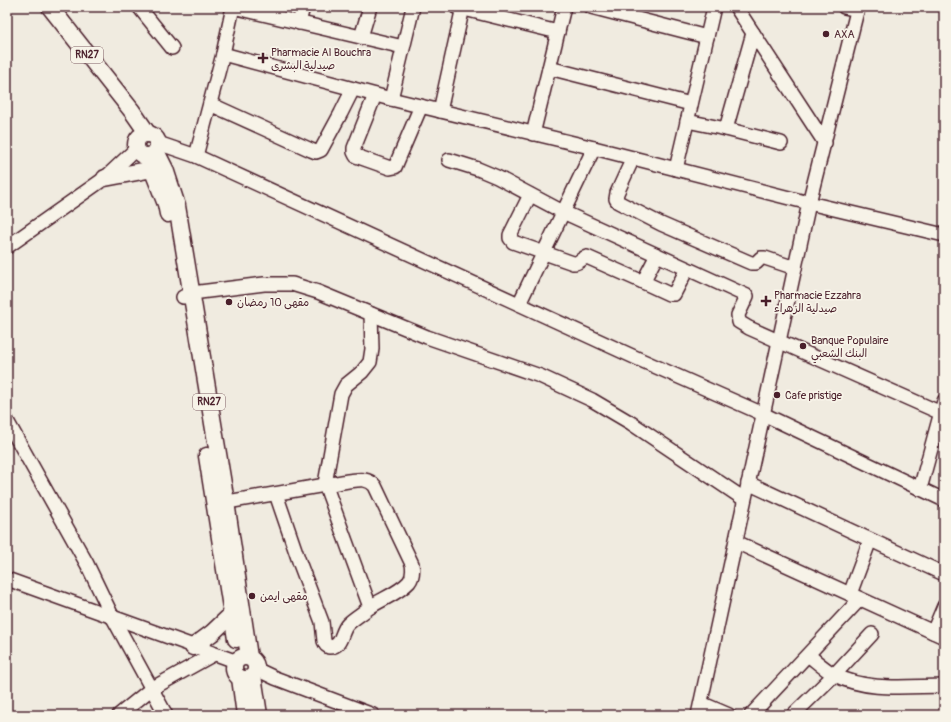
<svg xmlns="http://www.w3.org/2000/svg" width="951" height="722" viewBox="0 0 951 722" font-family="Pangolin,'Playpen Sans Arabic',sans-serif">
<rect width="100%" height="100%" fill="#f0ebe0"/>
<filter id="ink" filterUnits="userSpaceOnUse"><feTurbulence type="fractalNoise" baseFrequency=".025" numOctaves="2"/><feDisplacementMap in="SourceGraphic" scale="8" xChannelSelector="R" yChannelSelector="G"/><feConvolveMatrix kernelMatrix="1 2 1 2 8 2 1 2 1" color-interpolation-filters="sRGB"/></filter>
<g filter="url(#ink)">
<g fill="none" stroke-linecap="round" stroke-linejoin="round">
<g stroke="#4a1f2b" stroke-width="16">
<g id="minor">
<polyline points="139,7 172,48"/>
<polyline points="233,7 403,47"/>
<polyline points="456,7 558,32"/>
<polyline points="591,7 707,37"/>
<polyline points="736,7 825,143"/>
<polyline points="844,7 858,10"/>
<polyline points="299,23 303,7"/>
<polyline points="361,37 370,7"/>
<polyline points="223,54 391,99 594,148 809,203 944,235"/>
<polyline points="549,68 691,104"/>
<polyline points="375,95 354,148 354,152 356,156 390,168 395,167 421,106"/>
<polyline points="391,99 413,7"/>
<polyline points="210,104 311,150 316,152 321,150 341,113 353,89"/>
<polyline points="440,111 463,7"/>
<polyline points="687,121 726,129 753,33"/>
<polyline points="726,129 781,143"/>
<polyline points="533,134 564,7"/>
<polyline points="158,143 196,156 643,361 763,414 944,500"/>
<polyline points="196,156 223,54 233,7"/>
<polyline points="633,158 617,193 616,199 618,202 661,224 751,263 756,263 761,258 765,258 795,268"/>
<polyline points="449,160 478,169 497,177 563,212 747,296 738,315 739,322 749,328 941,413"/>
<polyline points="676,169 714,7"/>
<path d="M530,195L510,235V238L513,242L573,263C579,264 581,258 587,257L643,282L657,255"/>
<polyline points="7,247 105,178 137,148"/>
<polyline points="643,282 669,294 674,294 687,269"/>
<polyline points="183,297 192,293 264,284 292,284 318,292 427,337 540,376 592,400 631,423 744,499"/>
<polyline points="519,304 594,148"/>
<polyline points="7,421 87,564 113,618 166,715"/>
<polyline points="748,483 944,574"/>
<polyline points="920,489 944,401"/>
<path d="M276,494L300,564L322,622L324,641L326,645L329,647C343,647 340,632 348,624C354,618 363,613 370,607L325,484L341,394L346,385L362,372L370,362L372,349L371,314"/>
<path d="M216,504L348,481C358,480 367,477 375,486L412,564C413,570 413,577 409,582C399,593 382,599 370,607"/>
<polyline points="736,542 944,637"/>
<polyline points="7,579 235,661"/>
<polyline points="850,594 870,540"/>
<polyline points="933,632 944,606"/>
<path d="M808,655C816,661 825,670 835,675C868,692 908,686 944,686"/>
<polyline points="256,669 275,678 373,715"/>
<polyline points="701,703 729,715"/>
<polyline points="119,715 151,689 214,654"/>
<polyline points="698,715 809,203 858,7"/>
<polyline points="751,715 860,599"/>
<polyline points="793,715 835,674 872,634"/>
</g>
</g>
<g stroke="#4a1f2b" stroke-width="19">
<g id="major">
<polyline points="50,7 132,111 148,134"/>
<circle cx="147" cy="145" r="11"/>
<polyline points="156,151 165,169 177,206 226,502 249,657"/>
<polyline points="147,156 166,204 168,214"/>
<polyline points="105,178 153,169"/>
<polyline points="207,456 236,639"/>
<polyline points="193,647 212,633 231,615"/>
<circle cx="245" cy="668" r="11"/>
<polyline points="253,676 259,715"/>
<polyline points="240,678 245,715"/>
</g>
</g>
<use href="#minor" stroke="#f7f3e8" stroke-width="13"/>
<use href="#major" stroke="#f7f3e8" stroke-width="16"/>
</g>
</g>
<g fill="#4a1f2b" stroke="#f7f3e8" stroke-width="1.5">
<circle cx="826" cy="34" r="4"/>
<path d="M261 52h4v4h4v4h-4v4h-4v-4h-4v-4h4z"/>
<path d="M764 295h4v4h4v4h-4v4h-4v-4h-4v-4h4z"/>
<circle cx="229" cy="302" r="4"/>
<circle cx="803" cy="346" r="4"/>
<circle cx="777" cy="395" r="4"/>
<circle cx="252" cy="596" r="4"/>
</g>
<g text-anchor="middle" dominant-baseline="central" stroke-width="3.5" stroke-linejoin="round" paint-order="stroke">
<g fill="#f7f3e8" stroke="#7e5f64" stroke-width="1">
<rect x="71" y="47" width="32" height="16" rx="3"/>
<rect x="193" y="394" width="32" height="16" rx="3"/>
</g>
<g font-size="10" font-weight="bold" fill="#4a1f2b">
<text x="87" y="55">RN27</text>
<text x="209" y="402">RN27</text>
</g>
<g font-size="11" fill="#4a1f2b" stroke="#f7f3e8" text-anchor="start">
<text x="834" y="34">AXA</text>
<text x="271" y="52">Pharmacie Al Bouchra<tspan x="271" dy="13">صيدلية البشرى</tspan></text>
<text x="774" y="295">Pharmacie Ezzahra<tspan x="774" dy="13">صيدلية الزهراء</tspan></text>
<text x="237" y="302">مقهى 10 رمضان</text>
<text x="811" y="340">Banque Populaire<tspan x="811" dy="13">البنك الشعبي</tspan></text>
<text x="785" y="395">Cafe pristige</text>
<text x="260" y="596">مقهى ايمن</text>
</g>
</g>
<rect width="951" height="722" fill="none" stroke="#f7f3e8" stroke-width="24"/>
<rect x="12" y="12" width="927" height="698" fill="none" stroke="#4a1f2b" stroke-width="1.5" filter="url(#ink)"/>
</svg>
